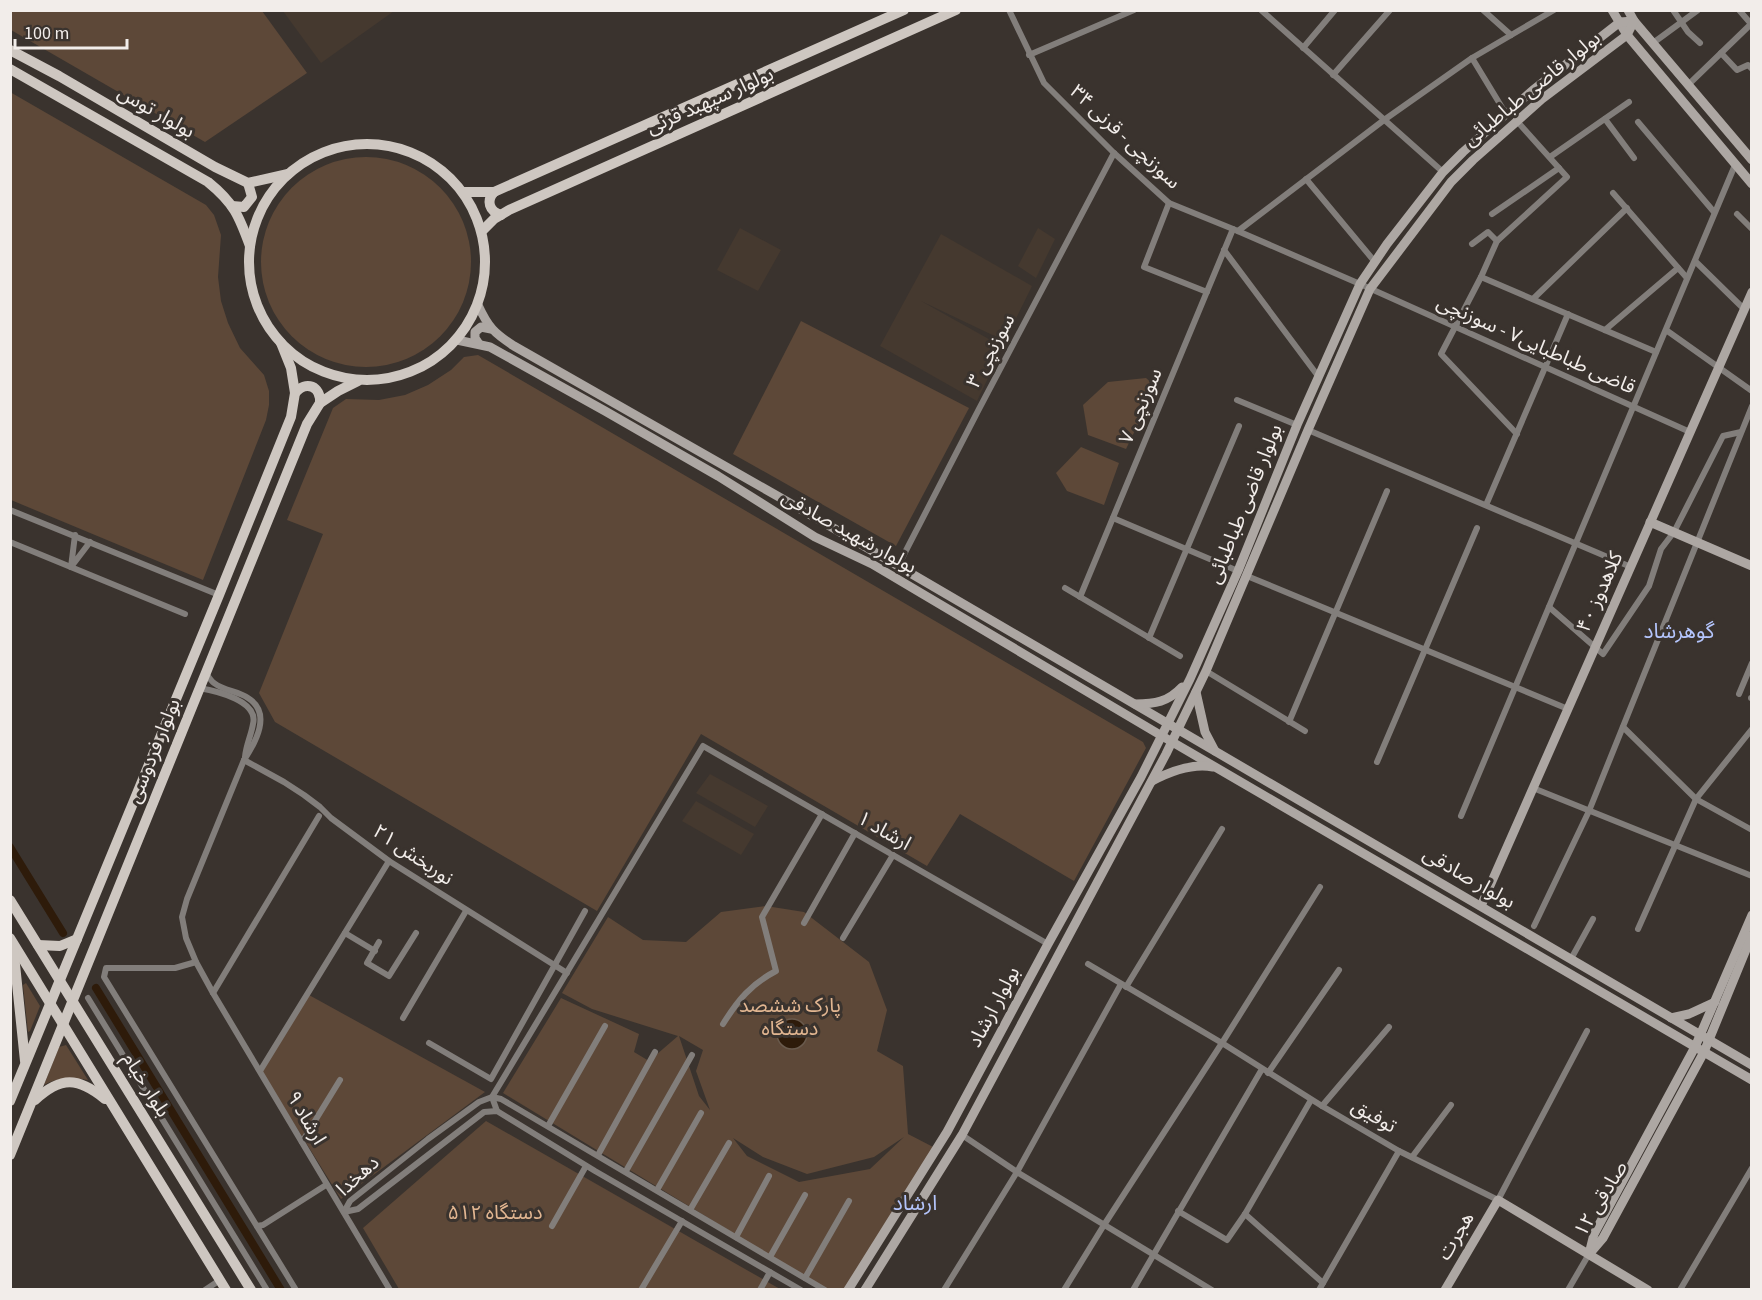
<svg xmlns="http://www.w3.org/2000/svg" width="1762" height="1300" viewBox="0 0 1762 1300" font-family="'Source Sans 3','Noto Sans Arabic',sans-serif">
<rect width="100%" height="100%" fill="#3a332e"/>
<g fill="#45392f">
<polygon points="283,11 394,11 321,63"/>
<polygon points="740,228 781,250 758,291 717,270"/>
<polygon points="1038,228 1055,239 1036,278 1018,266"/>
<polygon points="941,234 1032,286 1005,341 921,301 1003,347 977,401 880,346"/>
<polygon points="710,774 768,806 755,827 696,793"/>
<polygon points="696,801 754,834 741,855 682,821"/>
</g>
<g fill="#5d4838" fill-rule="evenodd">
<polygon points="11,10 262,11 307,73 205,142 11,30"/>
<polygon points="10,92 206,205 214,215 221,235 218,277 221,301 228,323 240,348 264,375 269,391 269,405 266,420 203,580 11,500"/>
<circle cx="366" cy="262" r="105"/>
<polygon points="801,321 969,408 896,546 733,454"/>
<polygon points="478,355 1143,742 1146,748 1074,881 960,814 927,866 701,734 597,911 275,722 259,693 323,534 287,520 333,408 346,399 379,400 405,395 428,385 451,370 464,357"/>
<polygon points="1146,378 1156,387 1126,449 1088,435 1083,405 1108,382"/>
<polygon points="1081,447 1119,463 1104,505 1067,491 1056,473"/>
<path d="M766,906L804,912L869,962L887,1010L877,1051L903,1066L908,1134L937,1149L848,1289H825L503,1093L561,998L639,1034L634,1052L649,1061L678,1036L592,1009L562,993L608,917L643,940L686,942L721,912ZM679,1036L703,1050L696,1071L710,1110L699,1096ZM904,1137L870,1169L799,1182L747,1156L733,1138L763,1157L807,1174L874,1157Z"/>
<polygon points="26,983 40,1006 30,1031 28,1032 23,985"/>
<polygon points="309,995 485,1092 341,1199 262,1072"/>
<path d="M66,1045L88,1080C71,1078 59,1077 44,1085L59,1047Z"/>
<polygon points="486,1121 780,1289 399,1289 363,1228"/>
</g>
<circle fill="#2e1b0a" stroke="#695a4d" stroke-width="1.5" cx="792" cy="1034" r="15"/>
<g fill="none" stroke-linecap="round" stroke-linejoin="round">
<g stroke="#2e1b0a" stroke-width="8">
<polyline points="10,847 63,933"/>
<polyline points="96,988 281,1290"/>
</g>
<g stroke="#827e7b" stroke-width="6">
<polyline points="1009,10 1044,83 1114,153 1169,203 1233,229 1360,284 1690,432"/>
<polyline points="1261,10 1443,172"/>
<polyline points="1483,10 1511,35"/>
<polyline points="1673,10 1688,32 1700,43"/>
<polyline points="1739,10 1752,25"/>
<polyline points="1653,43 1698,10"/>
<polyline points="1303,48 1335,10"/>
<polyline points="1721,53 1737,70 1748,65 1752,69"/>
<polyline points="1029,55 1134,10"/>
<polyline points="1472,58 1506,114"/>
<polyline points="1333,75 1390,10"/>
<polyline points="1688,85 1751,24"/>
<polyline points="1605,119 1634,158"/>
<polyline points="1516,120 1567,177 1497,241 1481,277 1441,354 1517,434"/>
<polyline points="1638,122 1714,212"/>
<polyline points="1550,157 1629,102"/>
<polyline points="1306,179 1375,262"/>
<polyline points="1613,193 1687,278"/>
<polyline points="1169,203 1144,267 1207,292"/>
<polyline points="1492,214 1559,168"/>
<polyline points="1737,214 1752,229"/>
<polyline points="1238,231 1384,120 1472,58 1554,10"/>
<polyline points="1472,244 1488,232 1497,241"/>
<polyline points="1224,250 1318,376"/>
<polyline points="1695,261 1744,309"/>
<polyline points="1481,277 1656,352"/>
<polyline points="1533,299 1627,208"/>
<polyline points="1605,330 1678,268"/>
<polyline points="1666,330 1752,391"/>
<polyline points="1237,400 1297,425"/>
<polyline points="1308,430 1631,567"/>
<polyline points="1486,505 1568,314"/>
<polyline points="10,510 219,595"/>
<polyline points="1113,518 1238,571"/>
<polyline points="75,535 71,567 90,542"/>
<polyline points="10,542 185,614"/>
<polyline points="898,566 979,409 1114,153"/>
<polyline points="1247,576 1568,709"/>
<polyline points="1065,588 1180,656"/>
<polyline points="1080,597 1233,229"/>
<polyline points="1549,607 1603,654 1649,586 1661,549 1674,532 1723,436 1741,432"/>
<polyline points="1149,638 1239,426"/>
<polyline points="1206,671 1305,731"/>
<path d="M205,672C208,676 211,681 214,683C224,691 238,691 248,698C272,713 256,742 244,760L187,899L182,917L186,938L196,962L213,993L390,1290"/>
<path d="M199,688C217,691 259,701 253,724C251,736 246,745 245,757"/>
<polyline points="1739,694 1752,663"/>
<polyline points="1751,698 1752,698"/>
<polyline points="1289,722 1387,491"/>
<polyline points="1623,727 1696,799 1752,830"/>
<polyline points="244,760 284,782 304,795 320,807 331,818 389,861 567,973"/>
<polyline points="1377,762 1477,528"/>
<polyline points="1533,788 1752,876"/>
<polyline points="1461,816 1735,165"/>
<polyline points="804,923 855,833"/>
<polyline points="1534,926 1589,811 1752,406"/>
<polyline points="1638,929 1696,799 1752,729"/>
<polyline points="345,933 375,951"/>
<polyline points="843,938 893,855"/>
<polyline points="379,942 367,963 389,976 416,933"/>
<polyline points="1571,959 1593,919"/>
<polyline points="196,962 175,968 106,968 104,977 296,1290"/>
<polyline points="1088,964 1222,1043 1322,1106 1399,1151 1498,1200 1587,1031"/>
<polyline points="1126,987 1222,829"/>
<polyline points="213,993 319,816"/>
<polyline points="88,998 267,1290"/>
<polyline points="403,1018 466,911"/>
<path d="M723,1024C738,1000 751,984 776,971L762,917L822,814"/>
<polyline points="429,1043 491,1079 585,911"/>
<polyline points="260,1071 389,861"/>
<polyline points="1268,1073 1339,970"/>
<polyline points="1322,1106 1389,1027"/>
<polyline points="497,1111 492,1097 703,746 1048,944"/>
<polyline points="548,1126 605,1026"/>
<polyline points="962,1135 1017,1172 1212,1290"/>
<polyline points="302,1142 340,1080"/>
<polyline points="598,1155 655,1052"/>
<polyline points="1412,1157 1451,1105"/>
<polyline points="626,1171 692,1055"/>
<polyline points="657,1190 701,1113"/>
<polyline points="690,1210 729,1143"/>
<polyline points="1178,1211 1227,1240 1245,1214 1311,1100"/>
<polyline points="344,1212 350,1201 428,1139 479,1102 492,1097 501,1099 825,1290"/>
<polyline points="344,1212 358,1209 484,1112 497,1111 595,1171 801,1290"/>
<polyline points="1245,1214 1323,1283"/>
<polyline points="257,1226 263,1225 326,1185"/>
<polyline points="552,1226 586,1166"/>
<polyline points="736,1237 769,1176"/>
<polyline points="770,1257 805,1195"/>
<polyline points="805,1278 849,1201"/>
<polyline points="205,1290 220,1280"/>
<polyline points="641,1290 682,1221"/>
<polyline points="760,1290 770,1272"/>
<polyline points="944,1290 1017,1172 1121,984"/>
<polyline points="1064,1290 1104,1225 1222,1043 1320,887"/>
<polyline points="1133,1290 1262,1069"/>
<polyline points="1319,1290 1399,1151"/>
<polyline points="1568,1290 1589,1254"/>
<polyline points="1680,1290 1752,1168"/>
</g>
<g stroke="#ada7a3" stroke-width="9">
<polyline points="1612,10 1627,35 1752,184"/>
<polyline points="1628,10 1634,21 1752,160"/>
<path d="M478,305C488,327 494,333 514,346L823,522L1752,1065"/>
<polyline points="457,340 490,347 605,411 718,476 815,537 872,564 1162,736 1752,1080"/>
<polyline points="479,344 475,338 475,332 481,327 491,329"/>
<polyline points="1650,522 1752,566"/>
<polyline points="1196,692 1205,732 1215,751"/>
<path d="M1135,704C1155,704 1168,702 1182,687"/>
<path d="M1152,781C1171,771 1192,763 1213,767"/>
<polyline points="1481,906 1752,292"/>
<polyline points="1671,1018 1689,1014 1715,1002"/>
<polyline points="1591,1252 1603,1238 1704,1052 1752,935"/>
<polyline points="1589,1254 1594,1234 1695,1047 1752,915"/>
<polyline points="848,1290 947,1132 1048,944 1141,777 1190,679 1238,571 1297,425 1360,284 1387,244 1443,172 1463,152 1533,90 1620,22 1634,21"/>
<polyline points="865,1290 962,1135 1166,754 1206,671 1308,430 1370,289 1451,182 1473,160 1542,99 1627,35 1634,21"/>
<polyline points="1445,1290 1498,1200 1648,1290"/>
</g>
<g stroke="#cec7c1" stroke-width="10">
<polyline points="10,50 59,76 215,167 248,183 288,174"/>
<path d="M10,69L208,182C234,203 239,216 250,246"/>
<circle cx="367" cy="262" r="118"/>
<polyline points="463,192 494,192 904,10"/>
<path d="M494,192C486,201 489,211 501,215"/>
<polyline points="232,206 244,207 252,197 248,183"/>
<polyline points="483,230 494,219 509,210 956,10"/>
<path d="M295,393C306,380 321,386 320,403"/>
<polyline points="10,900 251,1290"/>
<polyline points="10,938 226,1290"/>
<polyline points="13,945 25,1061"/>
<polyline points="38,945 60,946 77,939"/>
<path d="M35,1100C61,1076 78,1077 105,1099"/>
<polyline points="10,1101 219,595 291,417 295,393 291,368 281,343"/>
<path d="M10,1155C110,911 208,667 307,424L320,403L338,391L358,381"/>
</g>
</g>
<g text-anchor="middle" dominant-baseline="central" stroke-width="6" stroke-linejoin="round" paint-order="stroke">
<g font-size="20" fill="#f2edea" stroke="#3a332e">
<text transform="translate(1532 89) rotate(-39)">بولوار قاضی طباطبائی</text>
<text transform="translate(710 101) rotate(-24)">بولوار سپهبد قرنی</text>
<text transform="translate(156 112) rotate(30)">بولوار توس</text>
<text transform="translate(1125 137) rotate(43)">سوزنچی - قرنی ۳۴</text>
<text transform="translate(1536 345) rotate(24)">قاضی طباطبایی۷ - سوزنچی</text>
<text transform="translate(991 351) rotate(-62)">سوزنچی ۳</text>
<text transform="translate(1141 406) rotate(-67)">سوزنچی ۷</text>
<text transform="translate(1245 504) rotate(-68)">بولوار قاضی طباطبائی</text>
<text transform="translate(849 532) rotate(29)">بولوار شهید صادقی</text>
<text transform="translate(1600 592) rotate(-66)">کلاهدوز ۴۰</text>
<text transform="translate(154 751) rotate(-68)">بولوار فردوسی</text>
<text transform="translate(884 831) rotate(30)">ارشاد ۱</text>
<text transform="translate(413 855) rotate(34)">نوربخش ۲۱</text>
<text transform="translate(1469 878) rotate(30)">بولوار صادقی</text>
<text transform="translate(994 1007) rotate(-62)">بولوار ارشاد</text>
<text transform="translate(146 1085) rotate(58)">بلوار خیام</text>
<text transform="translate(1374 1116) rotate(30)">توفیق</text>
<text transform="translate(306 1118) rotate(60)">ارشاد ۹</text>
<text transform="translate(358 1176) rotate(-42)">دهخدا</text>
<text transform="translate(1601 1199) rotate(-59)">صادقی ۱۲</text>
<text transform="translate(1456 1236) rotate(-59)">هجرت</text>
</g>
<g font-size="20" fill="#e2b691" stroke="#3a332e">
<text x="790" y="1006">پارک‌ ششصد<tspan x="790" dy="23">دستگاه</tspan></text>
<text x="495" y="1213">۵۱۲ دستگاه</text>
</g>
<g font-size="21" fill="#b4c5fc" stroke="#3a332e">
<text x="1679" y="631">گوهرشاد</text>
<text x="915" y="1203">ارشاد</text>
</g>
</g>
<rect width="1762" height="1300" fill="none" stroke="#f2edea" stroke-width="24"/>
<path d="M15 39v9h112v-9" fill="none" stroke="#f2edea" stroke-width="3"/>
<text x="24" y="39" font-size="18" fill="#f2edea" stroke="#3a332e" stroke-width="4.5" paint-order="stroke">100 m</text>
</svg>
